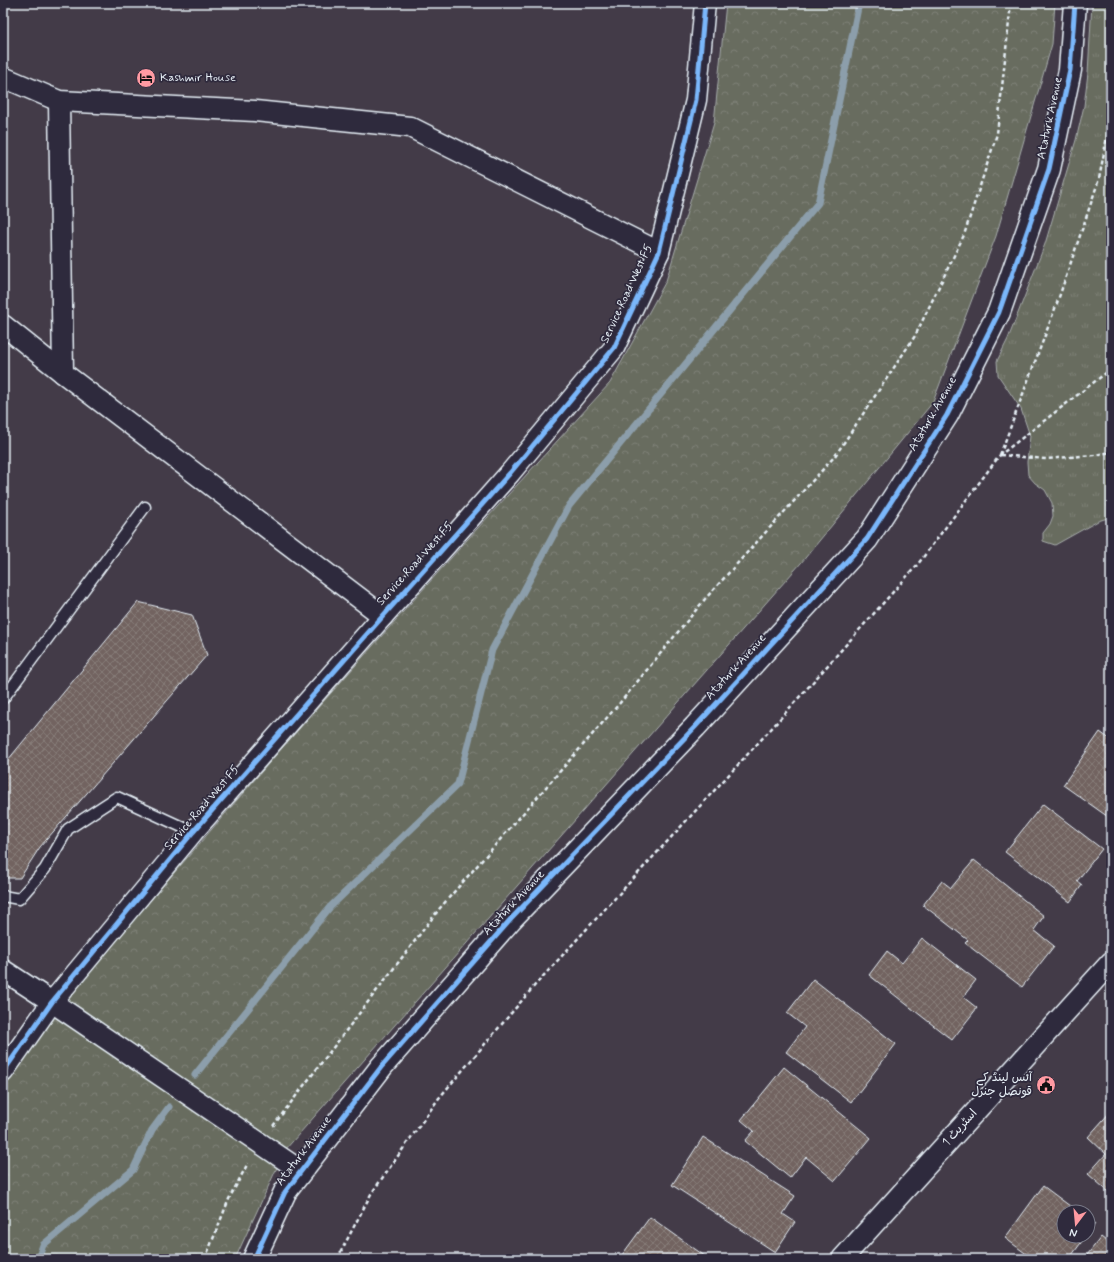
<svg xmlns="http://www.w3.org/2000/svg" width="1114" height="1262" viewBox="0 0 1114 1262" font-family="Mynerve,'Playpen Sans Arabic',sans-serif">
<defs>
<pattern id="forest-crowns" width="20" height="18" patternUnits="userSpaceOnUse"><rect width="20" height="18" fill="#686c5f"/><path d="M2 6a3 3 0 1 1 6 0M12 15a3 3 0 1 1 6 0" fill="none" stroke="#7e8177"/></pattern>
<pattern id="park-tufts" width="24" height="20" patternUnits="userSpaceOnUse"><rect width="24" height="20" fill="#686c5f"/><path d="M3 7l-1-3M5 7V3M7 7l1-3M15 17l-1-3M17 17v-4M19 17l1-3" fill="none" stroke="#7e8177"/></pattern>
<pattern id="building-cross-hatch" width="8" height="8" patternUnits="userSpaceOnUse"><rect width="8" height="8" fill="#726460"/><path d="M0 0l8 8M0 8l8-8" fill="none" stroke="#867b78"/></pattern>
</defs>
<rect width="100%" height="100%" fill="#433b48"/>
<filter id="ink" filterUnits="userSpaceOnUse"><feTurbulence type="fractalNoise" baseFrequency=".025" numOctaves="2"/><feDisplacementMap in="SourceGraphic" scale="8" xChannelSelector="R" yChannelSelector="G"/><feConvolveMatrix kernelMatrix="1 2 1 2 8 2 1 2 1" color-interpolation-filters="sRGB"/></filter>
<g filter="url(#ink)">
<polygon fill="url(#forest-crowns)" stroke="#a8aeac" points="726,3 1055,3 1052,44 996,236 933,402 801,563 285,1150 235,1259 3,1259 3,1080 42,1020 92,968 275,756 467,540 610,383 666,281 714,123"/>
<polygon fill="url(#park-tufts)" stroke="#a8aeac" points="1092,3 1111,3 1111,517 1098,521 1055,545 1043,541 1043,533 1050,524 1053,516 1052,503 1045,490 1035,483 1028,475 1027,462 1030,436 1021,409 998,375 997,361 1008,339 1045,244 1076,140 1084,106 1088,73"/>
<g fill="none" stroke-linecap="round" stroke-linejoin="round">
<g stroke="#8c9eab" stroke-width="7">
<polyline points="195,1075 330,907 458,784 492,650 569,506 818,203 859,3"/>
<polyline points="38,1259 43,1245 133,1170 152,1130 169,1107"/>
</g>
</g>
<g fill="url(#building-cross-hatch)" stroke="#e8f1f8">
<polygon points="138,602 192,615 207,655 40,847 20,878 3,878 3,766"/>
<polygon points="1100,732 1111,740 1111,819 1063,785"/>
<polygon points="1043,804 1102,849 1077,881 1082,885 1070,902 1005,852"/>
<polygon points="974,860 1044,916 1034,930 1054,946 1022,987 965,943 968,940 923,905 942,881 951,888"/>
<polygon points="922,938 976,980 963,997 977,1008 952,1040 869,975 887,951 902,963"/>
<polygon points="813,979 896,1044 851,1102 786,1052 805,1027 787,1013"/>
<polygon points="784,1067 871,1138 835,1181 806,1157 790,1178 745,1141 754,1131 741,1120"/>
<polygon points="1111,1111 1111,1194 1088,1174 1106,1154 1088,1137"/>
<polygon points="703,1137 795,1196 783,1214 795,1222 775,1252 672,1185"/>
<polygon points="1043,1186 1078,1212 1064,1212 1064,1236 1086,1236 1069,1259 1033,1259 1005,1238"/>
<polygon points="650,1217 709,1259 619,1259"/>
<polygon points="1088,1219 1095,1224 1088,1233"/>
<polygon points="1101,1237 1111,1245 1111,1259 1084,1259"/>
</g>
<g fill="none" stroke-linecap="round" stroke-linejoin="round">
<g stroke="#e8f1f8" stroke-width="13">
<g id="service">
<polyline points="3,699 145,507"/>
<polyline points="3,896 19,899 45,869 68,829 117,797 193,832"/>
</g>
</g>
<g stroke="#e8f1f8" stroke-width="23">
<g id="minor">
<polyline points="3,77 59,101 255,111 410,127 659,252"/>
<polyline points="59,101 63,373"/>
<polyline points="3,325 63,373 383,616"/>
<polyline points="3,970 52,1002 301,1171"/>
<polyline points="3,1072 52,1002 193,832 383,616 510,473 614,348 659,252 696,100 705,3"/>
<polyline points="842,1259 1111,962"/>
</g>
</g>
<g stroke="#e8f1f8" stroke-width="25">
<polyline id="tertiary" points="254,1259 285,1192 382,1066 511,919 695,727 867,539 947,415 999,312 1049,169 1070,70 1075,3"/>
</g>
<g stroke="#e8f1f8" stroke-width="2.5" stroke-dasharray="4 3" stroke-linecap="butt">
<polyline points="1107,140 1111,143"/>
<polyline points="1000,455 1056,306 1086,218 1099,179 1111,116"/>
<polyline points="1000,455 1046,459 1094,455 1111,452"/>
<polyline points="273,1126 440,908 619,704 705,599 835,456 915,336 964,235 997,134 1011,3"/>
<polyline points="205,1259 229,1199 248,1163"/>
<polyline points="337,1259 371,1194 439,1098 536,984 770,730 918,564 1000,455 1111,369"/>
</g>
<use href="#service" stroke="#2f2a3d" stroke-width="10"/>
<use href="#minor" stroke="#2f2a3d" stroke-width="20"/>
<use href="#tertiary" stroke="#2f2a3d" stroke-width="22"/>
<g stroke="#2f2a3d" stroke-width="8">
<g id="cycleway">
<polyline points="3,1072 52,1002 193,832 383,616 510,473 614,348 659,252 696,100 705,3"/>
<polyline points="254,1259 285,1192 382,1066 511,919 695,727 867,539 947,415 999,312 1049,169 1070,70 1075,3"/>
</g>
</g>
<use href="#cycleway" stroke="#7ab7fb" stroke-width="5"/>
</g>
</g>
<defs>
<g id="hotel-disc" transform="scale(1)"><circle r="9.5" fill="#ff9aa2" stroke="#2f2a3d"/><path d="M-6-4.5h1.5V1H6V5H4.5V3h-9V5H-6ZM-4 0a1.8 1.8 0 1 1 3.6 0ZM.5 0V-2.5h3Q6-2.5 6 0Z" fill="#111"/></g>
<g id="civic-disc" transform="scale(1)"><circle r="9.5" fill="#ff9aa2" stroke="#2f2a3d"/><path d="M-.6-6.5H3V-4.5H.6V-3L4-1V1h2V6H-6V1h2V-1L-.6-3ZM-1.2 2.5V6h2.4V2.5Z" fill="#111"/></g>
</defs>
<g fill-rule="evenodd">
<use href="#hotel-disc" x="146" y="78"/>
<use href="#civic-disc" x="1046" y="1085"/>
</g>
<g text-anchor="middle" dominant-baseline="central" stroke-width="3.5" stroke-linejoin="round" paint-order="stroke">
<g font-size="12" fill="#e8f1f8" stroke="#2f2a3d" text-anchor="start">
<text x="160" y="78">Kashmir House</text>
<text x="1032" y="1078" text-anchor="end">آئس لینڈ کے<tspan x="1032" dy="14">قونصل جنرل</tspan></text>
</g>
<g font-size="12" fill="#e8f1f8" stroke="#2f2a3d">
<text transform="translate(1050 118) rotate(-78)">Ataturk Avenue</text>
<text transform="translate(627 294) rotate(-65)">Service Road West F5</text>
<text transform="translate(933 414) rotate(-60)">Ataturk Avenue</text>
<text transform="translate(415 564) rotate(-48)">Service Road West F5</text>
<text transform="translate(736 667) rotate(-48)">Ataturk Avenue</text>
<text transform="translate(202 808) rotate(-49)">Service Road West F5</text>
<text transform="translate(514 903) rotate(-47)">Ataturk Avenue</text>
<text transform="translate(960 1128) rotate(-48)">اسٹریٹ 1</text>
<text transform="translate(304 1151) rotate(-53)">Ataturk Avenue</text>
</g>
</g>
<rect width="1114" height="1262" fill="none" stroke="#2f2a3d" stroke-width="16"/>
<rect x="8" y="8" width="1098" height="1246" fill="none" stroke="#e8f1f8" stroke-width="1.5" filter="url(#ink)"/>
<g transform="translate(1076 1224) rotate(196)"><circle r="19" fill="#2f2a3d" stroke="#797a88"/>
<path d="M0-3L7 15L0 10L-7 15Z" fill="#ff9aa2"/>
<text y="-6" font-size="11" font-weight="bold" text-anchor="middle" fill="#e8f1f8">N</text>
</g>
</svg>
